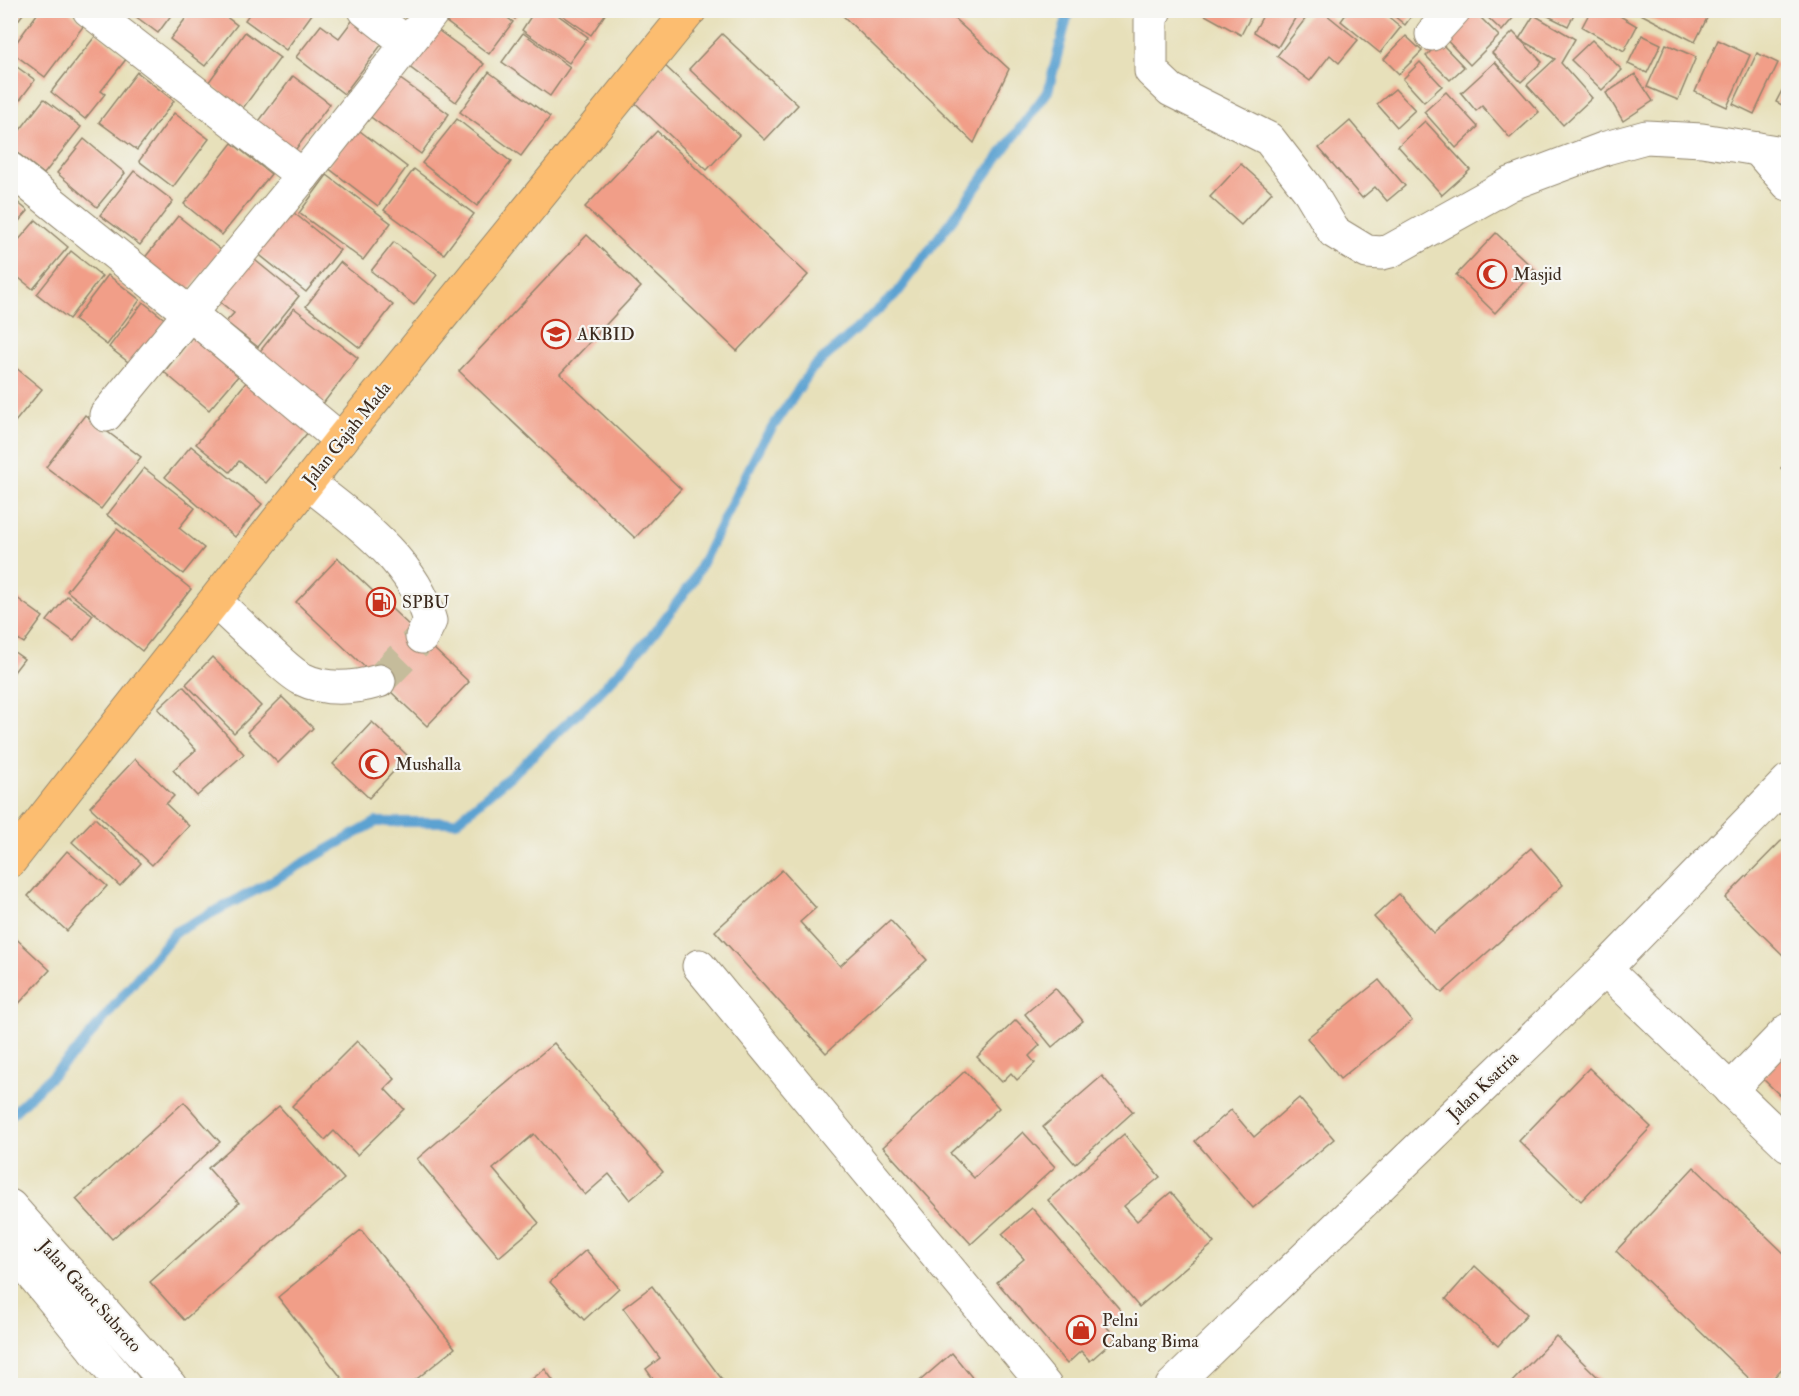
<svg xmlns="http://www.w3.org/2000/svg" width="1799" height="1396" viewBox="0 0 1799 1396" font-family="'IM FELL Double Pica',serif">
<rect width="100%" height="100%" fill="#f6f6f2"/>
<filter id="ink" filterUnits="userSpaceOnUse"><feTurbulence type="fractalNoise" baseFrequency=".0167" numOctaves="2"/><feDisplacementMap in="SourceGraphic" scale="12" xChannelSelector="R" yChannelSelector="G"/><feConvolveMatrix kernelMatrix="1 2 1 2 8 2 1 2 1" color-interpolation-filters="sRGB"/></filter>
<filter id="wash" filterUnits="userSpaceOnUse"><feTurbulence type="fractalNoise" baseFrequency=".008" numOctaves="4" result="noise"/><feDisplacementMap in="SourceGraphic" scale="24" xChannelSelector="R" yChannelSelector="G"/><feGaussianBlur stdDeviation="1.35" result="paint"/><feColorMatrix in="noise" values="0 0 0 0 0 0 0 0 0 0 0 0 0 0 0 0 0 1.4 0 .05"/><feComposite in="paint" operator="in"/></filter>
<g filter="url(#wash)">
<rect width="100%" height="100%" fill="#e7e0ba"/>
<g fill="none" stroke-linecap="round" stroke-linejoin="round">
<polyline stroke="#5ba2d1" stroke-width="10" points="10,1116 77,1051 175,932 256,890 376,822 456,822 515,772 592,700 646,643 692,583 762,443 812,369 898,292 1048,91 1069,10"/>
</g>
<g id="blocks">
<g fill="#f19e88">
<polygon points="10,10 26,10 10,31"/>
<polygon points="40,10 67,10 85,24 45,77 10,51"/>
<polygon points="127,10 175,10 158,33"/>
<polygon points="192,10 217,10 237,25 205,66 170,39"/>
<polygon points="252,10 315,10 286,50 245,20"/>
<polygon points="399,10 413,10 408,17"/>
<polygon points="447,10 497,10 513,22 489,54 441,18"/>
<polygon points="504,10 520,10 515,19"/>
<polygon points="535,10 551,10 588,37 569,63 522,30"/>
<polygon points="555,10 608,10 591,35"/>
<polygon points="837,10 945,10 1009,69 974,143"/>
<polygon points="1196,10 1254,10 1241,35"/>
<polygon points="1266,10 1300,10 1278,47 1254,32"/>
<polygon points="1312,10 1321,10 1358,40 1339,63 1330,55 1310,81 1277,56"/>
<polygon points="1349,10 1380,10 1401,27 1380,53 1341,21"/>
<polygon points="1387,10 1416,10 1405,25"/>
<polygon points="1465,10 1473,10 1499,36 1470,65 1441,34"/>
<polygon points="1480,10 1520,10 1502,31"/>
<polygon points="1536,10 1576,10 1568,26"/>
<polygon points="1591,10 1610,10 1637,26 1624,51 1582,27"/>
<polygon points="1633,10 1697,10 1708,16 1695,42"/>
<polygon points="1534,15 1575,39 1561,63 1592,98 1563,125 1527,85 1555,59 1519,39"/>
<polygon points="355,17 385,40 344,94 296,57 321,25 339,38"/>
<polygon points="435,28 484,64 456,102 408,66"/>
<polygon points="245,32 280,58 243,108 208,83"/>
<polygon points="1513,32 1542,62 1521,82 1492,53"/>
<polygon points="523,33 570,67 550,96 502,62"/>
<polygon points="97,34 127,58 101,91 105,94 85,119 51,92"/>
<polygon points="722,34 798,105 765,140 689,69"/>
<polygon points="1642,35 1661,44 1647,73 1628,64"/>
<polygon points="1406,36 1422,51 1399,74 1384,59"/>
<polygon points="1592,40 1622,70 1602,90 1571,60"/>
<polygon points="1718,40 1750,55 1727,107 1695,92"/>
<polygon points="1440,42 1464,67 1450,80 1426,56"/>
<polygon points="1666,44 1696,57 1678,100 1647,87"/>
<polygon points="1757,53 1778,63 1754,114 1733,104"/>
<polygon points="10,62 35,80 10,113"/>
<polygon points="1420,62 1442,86 1424,102 1403,79"/>
<polygon points="1495,62 1539,112 1510,138 1482,106 1476,111 1461,93"/>
<polygon points="663,64 739,135 707,170 631,99"/>
<polygon points="137,72 174,101 137,150 99,122"/>
<polygon points="489,72 550,117 521,156 460,112"/>
<polygon points="1635,74 1653,101 1623,121 1606,93"/>
<polygon points="293,76 330,104 293,153 256,125"/>
<polygon points="396,76 449,114 421,154 368,115"/>
<polygon points="1788,79 1788,108 1776,102"/>
<polygon points="1395,89 1415,110 1397,127 1377,104"/>
<polygon points="1446,92 1478,127 1456,148 1424,112"/>
<polygon points="44,99 81,127 44,174 10,147 10,143"/>
<polygon points="174,113 209,139 173,187 139,161"/>
<polygon points="457,119 511,162 477,206 422,163"/>
<polygon points="1350,121 1405,186 1387,201 1375,187 1362,198 1319,148"/>
<polygon points="1425,121 1470,170 1442,195 1398,146"/>
<polygon points="356,128 407,167 378,206 327,167"/>
<polygon points="657,131 808,275 737,351 585,207"/>
<polygon points="84,139 125,173 97,207 57,173"/>
<polygon points="232,143 271,174 222,235 184,204"/>
<polygon points="1241,164 1272,192 1241,225 1210,197"/>
<polygon points="414,169 474,214 444,254 384,210"/>
<polygon points="134,171 173,201 140,245 100,215"/>
<polygon points="327,175 391,223 363,260 299,213"/>
<polygon points="10,196 28,211 10,231"/>
<polygon points="289,209 340,250 306,292 256,252"/>
<polygon points="178,216 221,250 186,294 143,260"/>
<polygon points="36,220 68,247 33,289 10,271 10,250"/>
<polygon points="1496,233 1535,270 1495,313 1456,275"/>
<polygon points="587,235 641,287 560,374 681,489 635,538 459,371"/>
<polygon points="394,242 437,275 414,305 371,271"/>
<polygon points="71,251 102,276 69,319 37,294"/>
<polygon points="250,256 299,296 258,347 226,322 234,313 216,299"/>
<polygon points="340,262 393,305 360,348 306,306"/>
<polygon points="108,275 140,300 107,345 74,320"/>
<polygon points="143,302 167,321 132,365 109,347"/>
<polygon points="294,308 358,358 322,405 257,355"/>
<polygon points="193,336 239,375 209,410 164,372"/>
<polygon points="10,363 42,389 10,428"/>
<polygon points="248,380 309,431 266,483 239,461 230,472 196,444"/>
<polygon points="85,415 141,457 101,509 46,467"/>
<polygon points="191,446 262,504 235,537 165,477"/>
<polygon points="1788,460 1788,476 1781,468"/>
<polygon points="144,468 195,508 179,528 204,548 183,574 107,515"/>
<polygon points="117,529 191,589 142,651 67,591"/>
<polygon points="338,558 469,682 427,726 296,602"/>
<polygon points="67,596 93,615 74,641 47,621"/>
<polygon points="17,598 43,617 24,643 10,634 10,607"/>
<polygon points="10,649 24,659 10,677"/>
<polygon points="212,657 261,706 234,733 186,684"/>
<polygon points="183,686 244,754 197,796 173,770 196,750 158,709"/>
<polygon points="282,697 313,728 278,763 247,732"/>
<polygon points="372,722 408,756 369,798 333,764"/>
<polygon points="135,759 174,796 166,804 189,826 152,865 90,807"/>
<polygon points="95,818 141,863 120,886 72,842"/>
<polygon points="1788,834 1788,960 1725,898"/>
<polygon points="1531,848 1563,885 1442,993 1374,917 1399,894 1434,933"/>
<polygon points="67,851 107,886 67,931 28,896"/>
<polygon points="782,870 816,908 800,922 840,966 890,920 927,960 826,1053 715,931"/>
<polygon points="10,933 50,970 10,1013"/>
<polygon points="1379,980 1412,1021 1340,1079 1307,1038"/>
<polygon points="1055,988 1083,1021 1052,1047 1025,1014"/>
<polygon points="1016,1020 1040,1045 1029,1056 1035,1063 1017,1080 1011,1073 1002,1082 977,1057"/>
<polygon points="357,1041 395,1079 385,1089 404,1109 357,1155 334,1131 325,1140 292,1106"/>
<polygon points="554,1043 663,1172 630,1200 609,1174 585,1195 534,1134 493,1169 539,1223 499,1257 417,1159"/>
<polygon points="1788,1050 1788,1103 1762,1078"/>
<polygon points="1589,1068 1651,1127 1581,1201 1519,1141"/>
<polygon points="965,1071 999,1108 950,1153 974,1178 1023,1132 1055,1167 971,1244 883,1147"/>
<polygon points="1102,1076 1133,1112 1075,1164 1043,1127"/>
<polygon points="1299,1098 1334,1139 1253,1208 1195,1141 1231,1110 1254,1137"/>
<polygon points="184,1102 220,1142 112,1239 76,1199"/>
<polygon points="279,1106 344,1179 184,1320 150,1282 239,1203 208,1168"/>
<polygon points="1124,1134 1160,1177 1124,1206 1137,1221 1171,1192 1214,1243 1139,1307 1048,1200"/>
<polygon points="1694,1167 1788,1257 1788,1362 1766,1386 1757,1386 1616,1251"/>
<polygon points="1032,1208 1123,1313 1107,1327 1116,1338 1090,1361 1081,1351 1067,1364 997,1282 1024,1259 1002,1234"/>
<polygon points="361,1230 455,1348 408,1386 348,1386 278,1297"/>
<polygon points="586,1250 619,1288 584,1320 550,1282"/>
<polygon points="1475,1266 1527,1314 1498,1346 1446,1299"/>
<polygon points="652,1286 727,1386 658,1386 646,1369 660,1358 623,1308"/>
<polygon points="1556,1336 1607,1386 1510,1384"/>
<polygon points="952,1353 979,1386 914,1386"/>
<polygon points="545,1369 557,1386 523,1386"/>
</g>
</g>
</g>
<g filter="url(#ink)">
<use href="#blocks" fill-opacity="0" stroke="#91856c" stroke-width="1.5"/>
<g fill="none" stroke-linecap="round" stroke-linejoin="round">
<polyline stroke="#c5bc9b" stroke-width="33" stroke-dasharray="33 16" stroke-linecap="butt" points="379,681 422,637"/>
<g stroke="#91856c" stroke-width="35">
<g id="minor">
<polyline points="89,10 303,176"/>
<polyline points="365,10 407,43"/>
<polyline points="1155,10 1151,19 1151,71 1171,90 1269,139 1310,192 1334,232 1367,252 1382,253 1390,251 1510,184 1606,148 1646,137 1702,140 1788,154"/>
<polyline points="1432,34 1454,10"/>
<polyline points="1758,149 1788,184"/>
<polyline points="10,169 189,313 341,440"/>
<polyline points="106,415 303,176 434,10"/>
<path d="M308,483C355,520 414,561 430,621L422,637"/>
<path d="M215,601C232,617 249,633 266,649C277,659 289,672 302,679C326,691 355,688 379,681"/>
<polyline points="699,966 1045,1386"/>
<polyline points="1605,969 1788,1145"/>
<polyline points="1730,1090 1788,1030"/>
<polyline points="10,1206 170,1386"/>
<polyline points="10,1247 124,1386"/>
<polyline points="1172,1386 1605,969 1788,781"/>
</g>
</g>
<g stroke="#91856c" stroke-width="35">
<polyline id="major" points="10,861 341,440 690,10"/>
</g>
<use href="#minor" stroke="#fff" stroke-width="33"/>
<use href="#major" stroke="#fcbd6f" stroke-width="33"/>
</g>
</g>
<defs>
<g id="mosque-ring" transform="scale(1.5)"><circle r="9.5" fill="#f6f6f2" stroke="#c8321e" stroke-width="1.5"/><path d="M3.5-4.9A6 6 0 1 0 3.5 4.9A5 5 0 1 1 3.5-4.9Z" fill="#c8321e"/></g>
<g id="university-ring" transform="scale(1.5)"><circle r="9.5" fill="#f6f6f2" stroke="#c8321e" stroke-width="1.5"/><path d="M0-5L7-2L0 1L-7-2ZM-4 1L0 2.5L4 1V4Q0 6-4 4Z" fill="#c8321e"/></g>
<g id="fuel-ring" transform="scale(1.5)"><circle r="9.5" fill="#f6f6f2" stroke="#c8321e" stroke-width="1.5"/><path d="M-5.5-6h7V0h2V4h1.3V-2.5L3-4.5l.8-.8L6-3V5H2.5V1h-1V6h-7ZM-4.2-4.7v3.2H.2V-4.7Z" fill="#c8321e"/></g>
<g id="shop-ring" transform="scale(1.5)"><circle r="9.5" fill="#f6f6f2" stroke="#c8321e" stroke-width="1.5"/><path d="M-5-2.5h2.3a2.7 3.5 0 0 1 5.4 0H5L5.5 6h-11ZM-1.5-2.5h3a1.5 2.3 0 0 0-3 0Z" fill="#c8321e"/></g>
</defs>
<g fill-rule="evenodd">
<use href="#mosque-ring" x="1492" y="274"/>
<use href="#university-ring" x="556" y="334"/>
<use href="#fuel-ring" x="381" y="602"/>
<use href="#mosque-ring" x="374" y="764"/>
<use href="#shop-ring" x="1081" y="1330"/>
</g>
<g text-anchor="middle" dominant-baseline="central" stroke-width="4.5" stroke-linejoin="round" paint-order="stroke">
<g font-size="18" fill="#3b2a1e" stroke="#f6f6f2" text-anchor="start">
<text x="1513" y="274">Masjid</text>
<text x="577" y="334">AKBID</text>
<text x="402" y="602">SPBU</text>
<text x="395" y="764">Mushalla</text>
<text x="1102" y="1320">Pelni<tspan x="1102" dy="21">Cabang Bima</tspan></text>
</g>
<g font-size="18" fill="#3b2a1e" stroke="#f6f6f2">
<text transform="translate(347 434) rotate(-51)">Jalan Gajah Mada</text>
<text transform="translate(1483 1086) rotate(-44)">Jalan Ksatria</text>
<text transform="translate(90 1296) rotate(48)">Jalan Gatot Subroto</text>
</g>
</g>
<rect width="1799" height="1396" fill="none" stroke="#f6f6f2" stroke-width="36"/>
</svg>
